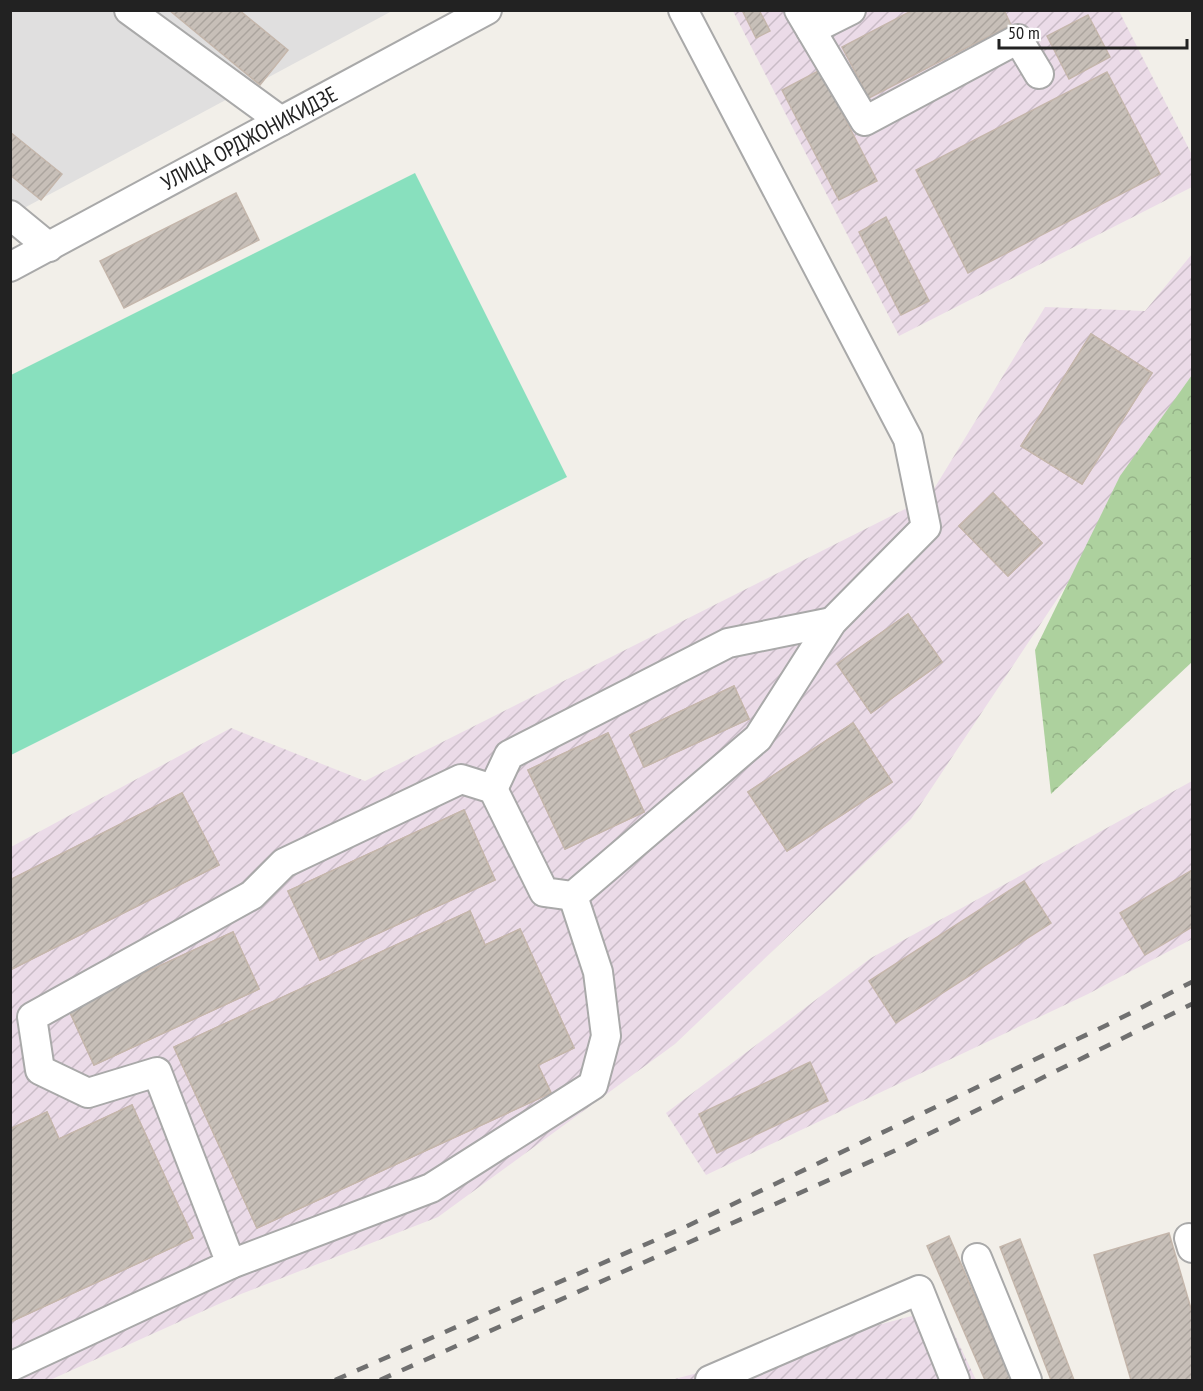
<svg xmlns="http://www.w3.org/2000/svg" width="1203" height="1391" viewBox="0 0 1203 1391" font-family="'PT Sans Narrow',sans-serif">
<defs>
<pattern id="industrial-furrows" width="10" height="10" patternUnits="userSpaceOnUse" patternTransform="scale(1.5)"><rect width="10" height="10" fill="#ebdbe8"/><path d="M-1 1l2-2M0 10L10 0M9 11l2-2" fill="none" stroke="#c9bcc7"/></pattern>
<pattern id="forest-crowns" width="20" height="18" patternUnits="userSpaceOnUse" patternTransform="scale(1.5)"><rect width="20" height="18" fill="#add19e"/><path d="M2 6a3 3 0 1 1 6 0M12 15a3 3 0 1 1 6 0" fill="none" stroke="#95b388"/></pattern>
<pattern id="building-hatch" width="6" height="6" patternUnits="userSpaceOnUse" patternTransform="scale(1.5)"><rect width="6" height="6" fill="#c7bfb8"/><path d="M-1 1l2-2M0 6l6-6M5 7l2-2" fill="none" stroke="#aba49e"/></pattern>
</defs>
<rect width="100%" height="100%" fill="#f2efe9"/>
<polygon fill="#e0dfdf" points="11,11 392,11 11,215"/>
<g fill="url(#industrial-furrows)">
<polygon points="733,11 1119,11 1192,155 1192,187 899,336"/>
<polygon points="1192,254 1192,396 911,819 675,1044 438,1217 241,1294 50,1380 11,1380 11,847 231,728 365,781 929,497 1045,307 1145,311"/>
<polygon points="1192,781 1192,939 1088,994 706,1175 666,1113 871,958"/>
<polygon points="942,1308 976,1380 671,1380"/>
</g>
<polygon fill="url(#forest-crowns)" points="1192,375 1192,662 1051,794 1035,650 1120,476"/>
<polygon fill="#88e0be" points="415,173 567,477 11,755 11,375"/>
<g fill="url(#building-hatch)" stroke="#c4b6ab" stroke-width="1.5">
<polygon points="169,10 239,10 288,50 260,85"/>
<polygon points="742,10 759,10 770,31 756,38"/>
<polygon points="913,10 1004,10 1011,25 869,98 842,47"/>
<polygon points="1088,15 1110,57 1069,79 1047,36"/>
<polygon points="820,70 877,181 839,200 782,90"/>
<polygon points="1107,72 1160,174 968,273 916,170"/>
<polygon points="10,132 62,174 41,200 10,175"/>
<polygon points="236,193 259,240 124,308 100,261"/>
<polygon points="886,217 929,301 901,315 859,232"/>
<polygon points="1091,334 1152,373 1082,484 1021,446"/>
<polygon points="1091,334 1152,373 1082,484 1021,446"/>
<polygon points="993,493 1042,543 1008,576 959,526"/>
<polygon points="993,493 1042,543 1008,576 959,526"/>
<polygon points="908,614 942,662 871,713 837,664"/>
<polygon points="908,614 942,662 871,713 837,664"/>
<polygon points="734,686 749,719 644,767 630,735"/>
<polygon points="734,686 749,719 644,767 630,735"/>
<polygon points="853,723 892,782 787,851 748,792"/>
<polygon points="853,723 892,782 787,851 748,792"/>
<polygon points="608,733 644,812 565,849 528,770"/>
<polygon points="608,733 644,812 565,849 528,770"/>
<polygon points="182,793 219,865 10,970 10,880"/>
<polygon points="182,793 219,865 10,970 10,880"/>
<polygon points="464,810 495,880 320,960 288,891"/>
<polygon points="464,810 495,880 320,960 288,891"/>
<polygon points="1192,870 1192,927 1145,955 1120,913"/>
<polygon points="1024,881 1051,923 896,1023 869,981"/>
<polygon points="470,911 485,945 520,929 574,1048 538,1065 551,1093 257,1228 174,1047"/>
<polygon points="470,911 485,945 520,929 574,1048 538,1065 551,1093 257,1228 174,1047"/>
<polygon points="233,932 259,989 94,1065 68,1008"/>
<polygon points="233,932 259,989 94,1065 68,1008"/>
<polygon points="810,1062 828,1101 717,1153 699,1114"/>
<polygon points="132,1105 193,1238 10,1322 10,1129 47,1112 59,1139"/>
<polygon points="132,1105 193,1238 10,1322 10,1129 47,1112 59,1139"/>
<polygon points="1169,1233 1192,1312 1192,1380 1131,1380 1094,1255"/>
<polygon points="949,1236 1011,1380 985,1380 927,1246"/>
<polygon points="1020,1239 1074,1380 1051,1380 1000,1247"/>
</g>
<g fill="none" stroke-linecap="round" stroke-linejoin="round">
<g stroke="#a9a9a9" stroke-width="32">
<g id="minor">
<polyline points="129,10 281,121"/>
<polyline points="799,10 865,121 1018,39 1039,74"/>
<polyline points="811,30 851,10"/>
<polyline points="10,215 49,247"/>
<polyline points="10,267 487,10"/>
<polyline points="493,789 509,755 728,643 832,622"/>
<polyline points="1189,1238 1192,1248"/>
<polyline points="977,1258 1027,1380"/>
<polyline points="231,1264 431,1188 593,1085 606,1036 598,972 573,896"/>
<polyline points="10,1367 231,1264 157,1072 88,1093 40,1070 32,1017 252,895 284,863 461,779 493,789 544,892 573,896 758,738 832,622 926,527 908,439 683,10"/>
<polyline points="710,1380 919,1290 955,1380"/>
</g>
</g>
<use href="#minor" stroke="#fff" stroke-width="28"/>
<g stroke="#707070" stroke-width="4.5" stroke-dasharray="12 12" stroke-linecap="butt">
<polyline points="335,1380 683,1228 1109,1024 1192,982"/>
<polyline points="380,1380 894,1151 1192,1004"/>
</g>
</g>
<g text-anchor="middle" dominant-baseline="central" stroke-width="4.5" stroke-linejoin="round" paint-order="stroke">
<g font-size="22" fill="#222" stroke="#fff">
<text transform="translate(249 138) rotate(-28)">УЛИЦА ОРДЖОНИКИДЗЕ</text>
</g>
</g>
<rect width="1203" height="1391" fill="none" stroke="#222222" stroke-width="24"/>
<path d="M999 39v9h188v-9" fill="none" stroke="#222222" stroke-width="3"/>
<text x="1008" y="39" font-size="18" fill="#222222" stroke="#ffffff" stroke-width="4.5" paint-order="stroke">50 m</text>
</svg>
